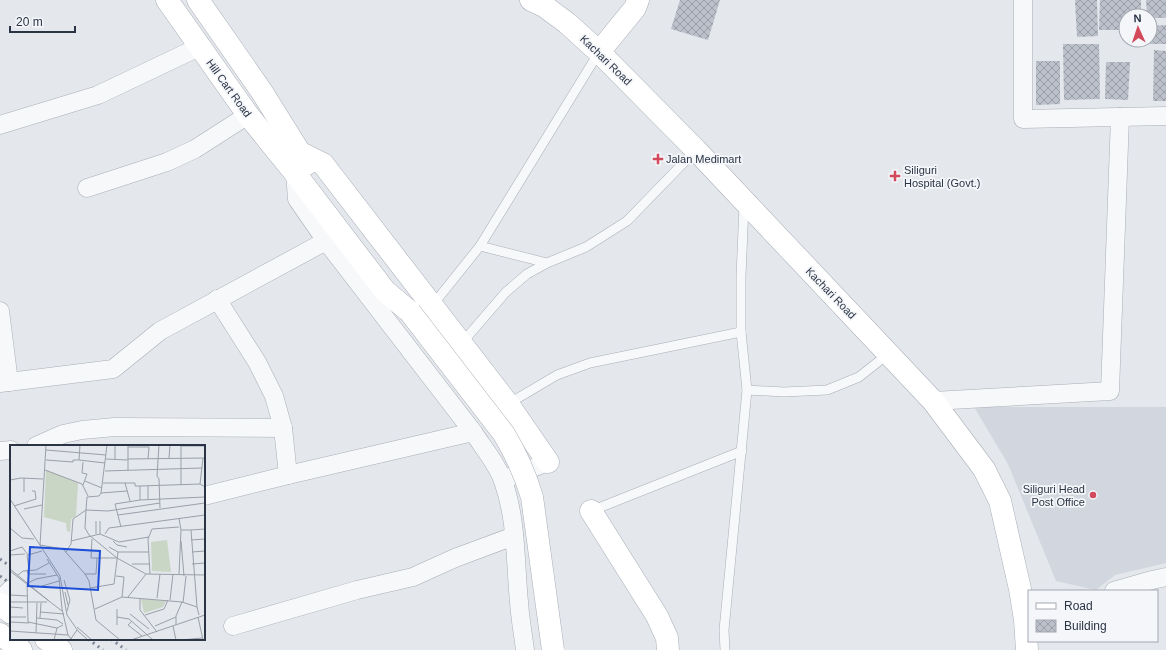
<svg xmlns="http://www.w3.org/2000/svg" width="1166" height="650" viewBox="0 0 1166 650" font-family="Helvetica,sans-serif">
<defs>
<pattern id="building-cross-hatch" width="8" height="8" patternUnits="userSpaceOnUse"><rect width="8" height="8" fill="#bbc0ca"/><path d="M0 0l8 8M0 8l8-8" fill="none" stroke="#989da6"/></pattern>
</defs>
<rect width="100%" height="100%" fill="#e4e7ec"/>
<polygon fill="#d2d6de" points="974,407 1166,407 1166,563 1115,575 1096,590 1056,581 1008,464"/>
<g fill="url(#building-cross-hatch)">
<polygon points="680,0 720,0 708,40 671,29"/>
<polygon points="1075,0 1097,0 1098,36 1077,37"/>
<polygon points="1100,0 1141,0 1141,16 1126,16 1126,30 1099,30"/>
<polygon points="1146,0 1166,0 1166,18 1150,18 1150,16 1147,16"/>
<polygon points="1166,25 1166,44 1146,44 1146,40 1150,40 1150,26"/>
<polygon points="1063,44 1099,44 1100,99 1064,100"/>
<polygon points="1154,50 1166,51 1166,101 1153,101"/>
<polygon points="1036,61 1060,61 1060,104 1036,105"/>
<polygon points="1106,62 1130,62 1128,100 1105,99"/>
</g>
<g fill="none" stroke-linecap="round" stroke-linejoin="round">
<g stroke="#a9aeb7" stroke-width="10">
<g id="lane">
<polyline points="480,246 547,263"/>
<polyline points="432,306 480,246 599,52"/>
<polyline points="461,344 506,292 527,274 547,263 586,247 627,221 696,150"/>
<polyline points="747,390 784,392 827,390 859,377 888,354"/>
<polyline points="508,404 557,375 590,363 741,332"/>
<polyline points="591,511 742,451"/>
<polyline points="725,650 724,630 747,390 741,332 741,276 744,206"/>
</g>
</g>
<g stroke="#a9aeb7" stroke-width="19">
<g id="street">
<polyline points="1023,0 1023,119 1166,116"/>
<polyline points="0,125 98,95 199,47"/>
<path d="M295,173L297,199L326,241L473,432C482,446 498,465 503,481C517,520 515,561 519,602C520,618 523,634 525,650"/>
<polyline points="87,188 167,162 195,149 248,115"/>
<polyline points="217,299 257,362 274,396 283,428 288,475"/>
<polyline points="0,311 9,382"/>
<polyline points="0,383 113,369 160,331 326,241"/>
<polyline points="933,401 1110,391 1120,117"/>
<polyline points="36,446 63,434 82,430 115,427 283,428"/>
<polyline points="0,451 11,450"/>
<polyline points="510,477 548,462"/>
<polyline points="204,496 288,475 473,432"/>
<polyline points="1114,591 1152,580 1166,577"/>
<polyline points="0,600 11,589"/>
<polyline points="233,626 357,590 413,577 455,558 514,536"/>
</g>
</g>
<g stroke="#a9aeb7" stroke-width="23">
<g id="secondary">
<polyline points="167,0 248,115 295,173 385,291 410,312"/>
<polyline points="198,0 262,92 307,164"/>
<polyline points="531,0 544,6 567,23 599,52 696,150 933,401 984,469 1000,501 1020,589 1025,620 1027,650"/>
<polyline points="599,52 635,8 638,0"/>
<polyline points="299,152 323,164 508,404 548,462"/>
<polyline points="591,511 657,616 667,638 668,650"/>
<polyline points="0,604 11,613"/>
<polyline points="0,634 21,650"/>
<polyline points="46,639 61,650"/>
</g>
</g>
<use href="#lane" stroke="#f7f8fa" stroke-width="9"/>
<use href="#street" stroke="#f7f8fa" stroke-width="18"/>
<use href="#secondary" stroke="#fff" stroke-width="22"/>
<g stroke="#7d8696" stroke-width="3" stroke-dasharray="2 4" stroke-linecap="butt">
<polyline points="0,559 11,567"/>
<polyline points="0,576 11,584"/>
<polyline points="88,639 103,650"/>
<polyline points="111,639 126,650"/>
</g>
<g stroke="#a9aeb7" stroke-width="23" stroke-linecap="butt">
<path id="secondary-bridge" d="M410,312L504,434C516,454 525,474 532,497L553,650"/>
</g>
<use href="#secondary-bridge" stroke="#fff" stroke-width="22"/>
</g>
<g fill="#d1495b" stroke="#f4f6f9" stroke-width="1.5">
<path d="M656 153h4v4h4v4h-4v4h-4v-4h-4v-4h4z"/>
<path d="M893 170h4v4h4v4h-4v4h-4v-4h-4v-4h4z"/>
<circle cx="1093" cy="495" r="4"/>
</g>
<g text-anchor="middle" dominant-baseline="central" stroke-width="3.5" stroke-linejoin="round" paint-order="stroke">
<g font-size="11" fill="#2b3445" stroke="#f4f6f9">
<text transform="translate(606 60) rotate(44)">Kachari Road</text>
<text transform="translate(229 88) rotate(54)">Hill Cart Road</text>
<text transform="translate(831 293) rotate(46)">Kachari Road</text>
</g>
<g font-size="11" fill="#2b3445" stroke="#f4f6f9" text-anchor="start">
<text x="666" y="159">Jalan Medimart</text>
<text x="904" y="170">Siliguri<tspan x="904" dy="13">Hospital (Govt.)</tspan></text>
<text x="1085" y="489" text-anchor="end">Siliguri Head<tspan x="1085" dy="13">Post Office</tspan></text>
</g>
</g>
<g transform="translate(10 445)">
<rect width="195" height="195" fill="#e4e7ec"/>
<path d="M131,154L156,156L153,162L134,168Z" fill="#c9d6c5"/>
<path d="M36,25L68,38L66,71L61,74L60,87L57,86L56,78L34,72ZM157,95L161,127L142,126L141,97Z" fill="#c9d6c5"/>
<path fill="none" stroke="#9a9fa9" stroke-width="1" d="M70,0L69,15L95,18M149,0L147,31L149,34L150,63M171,0V40M171,1H195M118,2H139M36,5L96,10M159,13L160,0M96,14L117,15M105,14V0M117,14L195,13M138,14L139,2M36,15L63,17V15H69M73,17L72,28L77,29L73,40M35,25L72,39L78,51M95,26L192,23M118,26V0M14,33V47M0,35L11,33L33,34M75,36L92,43M93,38H125V41H130L190,39L195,42M115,38L120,56M190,39L193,13M130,41V55M138,41V54M91,48L117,46M0,54L50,131L57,170L68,186L78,195M4,61L26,54L25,46H22M14,64L32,60M108,70L195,58M169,73L171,85L169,129M90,76V89M111,82L105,59L130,55L195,52M0,83L12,93L24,94M171,85H181L187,162M181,85L195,84M86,89V76M95,89L99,83L195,70M82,94L81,113H107M181,95L195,94M61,96L90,89L109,97L139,92M103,96L107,100L117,102M171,96L174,131M30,100L53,104L75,129L79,136L86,175L110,195M30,100L36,0M99,102L108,107H139M0,106L12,102L18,110L32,106M56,107L61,99L63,74L76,65L77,52L89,51L91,48L97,0M182,107L195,106M0,110L15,109M17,110L19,125M37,114L49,133L52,164L58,190L62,195M122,119H139M182,119L195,118M0,124L39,156M17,125L18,129H36M0,126L52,166M75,129H86L87,113M136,129L107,113L79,90L75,83L76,65L98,66L150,58M136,129L195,130M140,129L138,94L142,84L169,82M8,130L13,126L26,125L39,118M106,131L114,132L112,152M54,135L60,155L57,166M17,138L18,177L47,183M18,138L26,134L47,130M32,141L49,136M80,143L104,139L108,107M55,147L58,160M0,150L18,151M118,152L136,129M130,153V165L147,187M147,153L150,129M160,155L163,129M0,157H37M173,158L176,131M0,162L13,163M85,164L112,152L172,157L187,162L189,170M107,164V180M30,167L54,169M120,169L139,184M135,170L154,164L158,155M0,172H16M107,172L119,174L143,195M188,172L193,195M27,173L47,175L53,179M30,173L31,158M122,176L118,180L132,191M0,177L19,178M166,180V171L172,157M145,181L166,172M163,181L166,195M67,182L82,195M0,186L58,190M26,188L27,158M44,195L47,183L53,180M60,195L67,185M121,195L195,170M171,195L192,193"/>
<path fill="#1d4ed8" fill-opacity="0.15" stroke="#1d4ed8" stroke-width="2" d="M20,102L90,106L88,145L18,141Z"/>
<rect width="195" height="195" fill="none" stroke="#2b3445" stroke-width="2"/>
</g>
<rect x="1028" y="590" width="130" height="52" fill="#f4f6f9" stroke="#a4a8b1"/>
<rect x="1036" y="603" width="20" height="6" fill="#ffffff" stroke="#a4a8b1"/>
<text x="1064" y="610" font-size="12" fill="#2b3445">Road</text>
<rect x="1036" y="620" width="20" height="12" fill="url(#building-cross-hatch)" stroke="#a4a8b1"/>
<text x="1064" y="630" font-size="12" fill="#2b3445">Building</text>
<g transform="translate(1138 28) rotate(357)"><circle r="19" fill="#f4f6f9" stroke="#a4a8b1"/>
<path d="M0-3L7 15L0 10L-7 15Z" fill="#d1495b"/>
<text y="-6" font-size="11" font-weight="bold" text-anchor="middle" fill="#2b3445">N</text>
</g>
<path d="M10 26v6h65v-6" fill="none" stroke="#2b3445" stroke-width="2"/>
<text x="16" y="26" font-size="12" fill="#2b3445" stroke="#f4f6f9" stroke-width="3" paint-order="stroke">20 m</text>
</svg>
